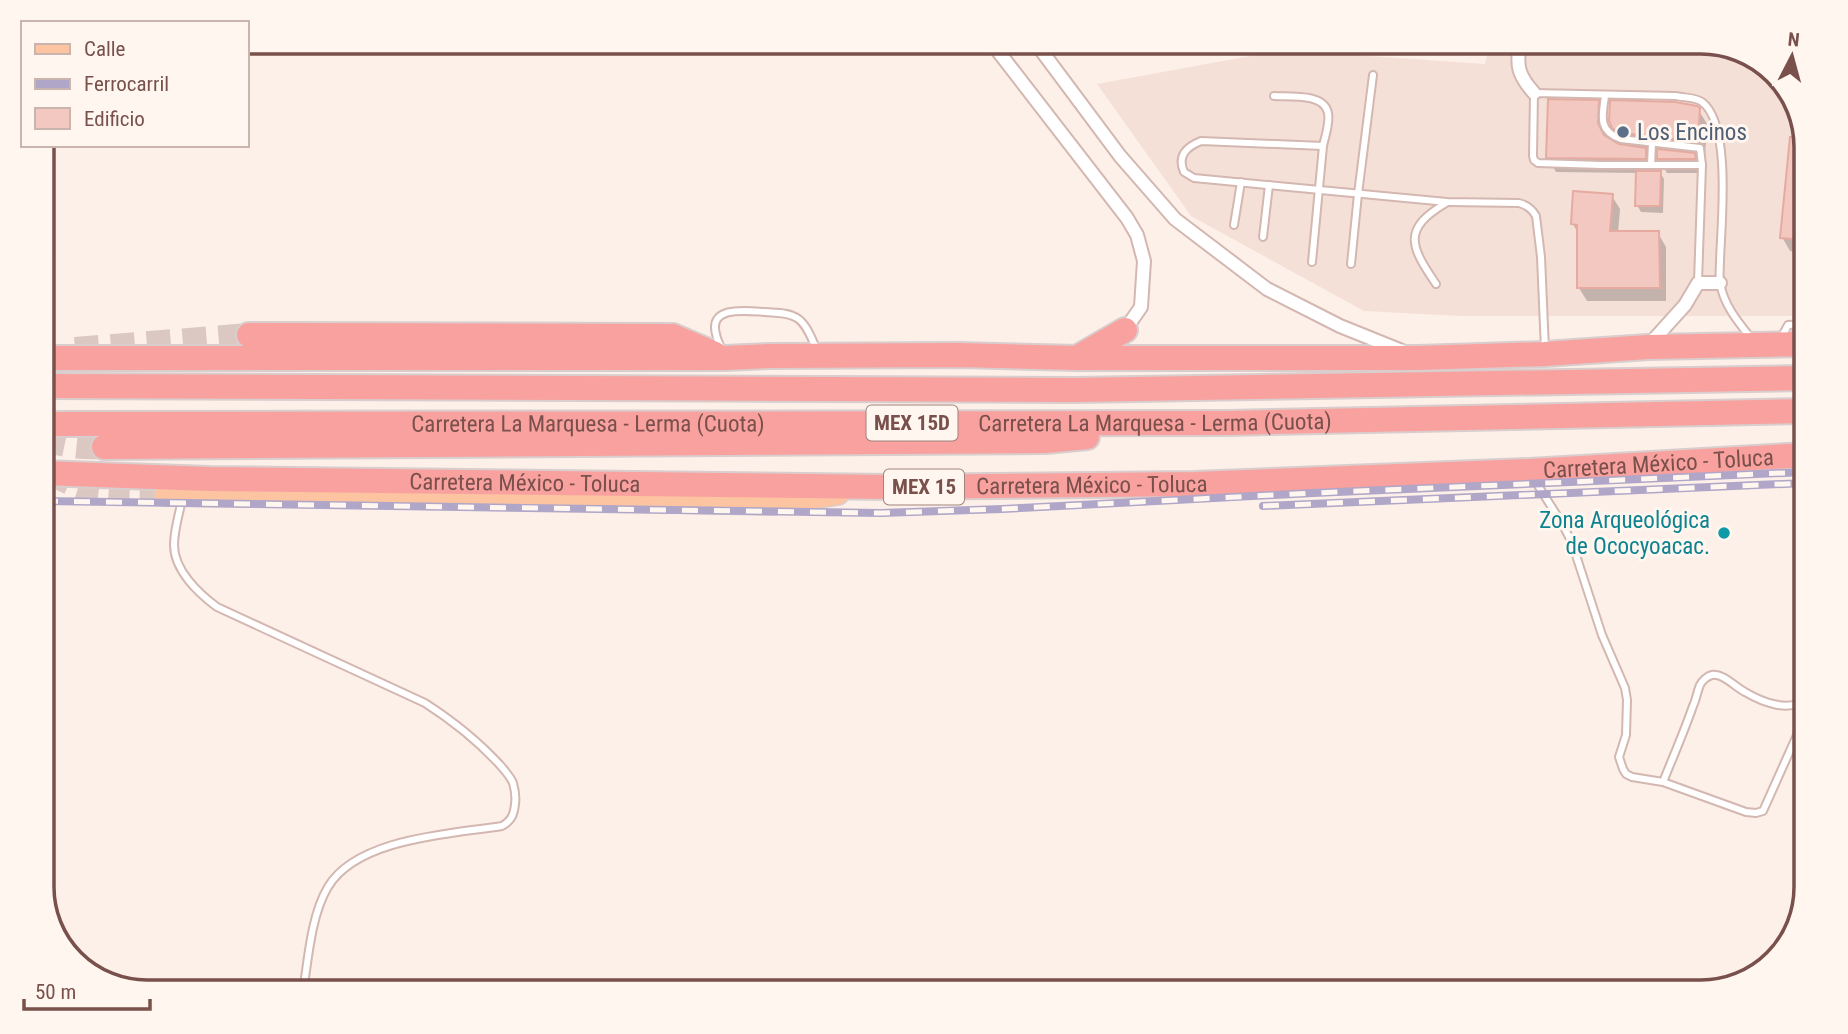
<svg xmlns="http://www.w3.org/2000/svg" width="1848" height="1034" viewBox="0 0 1848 1034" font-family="'Roboto Condensed',sans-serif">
<rect width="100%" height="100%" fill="#fdf0e9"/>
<polygon fill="#f5e0d7" points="1489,42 1701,42 1753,56 1792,94 1806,140 1806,316 1460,316 1364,311 1191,216 1097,84 1283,50 1485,64"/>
<g fill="#0003">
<polygon points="1598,102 1606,116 1605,138 1618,146 1632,148 1623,142 1611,121 1698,109 1707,124 1705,156 1694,154 1703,173 1667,173 1659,159 1659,150 1645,149 1653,164 1653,172 1660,172 1664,179 1663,213 1641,212 1637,205 1637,173 1556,172 1548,157"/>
<polygon points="1806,140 1806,253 1790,251 1782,237"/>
<polygon points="1612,196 1620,209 1618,233 1658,233 1666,247 1666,301 1587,301 1579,288 1579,235 1573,224"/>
</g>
<g fill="#f3c8c0" stroke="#e7aaa0" stroke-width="2">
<polygon points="1548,99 1599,100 1598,123 1604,135 1619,144 1646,148 1646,159 1546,158"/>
<polygon points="1610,100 1675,102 1697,106 1700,108 1698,142 1623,133 1616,131 1612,128 1609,121"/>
<polygon points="1790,137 1805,138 1806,140 1806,240 1780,238"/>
<polygon points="1657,149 1695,153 1696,159 1657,159"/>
<polygon points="1636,171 1661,171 1660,206 1635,206"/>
<polygon points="1573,191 1613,194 1610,231 1659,231 1660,288 1577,288 1577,225 1571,224"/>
</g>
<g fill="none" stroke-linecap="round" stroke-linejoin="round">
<path stroke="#dcc8c2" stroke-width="21" stroke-dasharray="21 10" stroke-linecap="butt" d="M51,473C78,498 130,493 165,495"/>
<g stroke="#dcc8c2" stroke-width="24" stroke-dasharray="24 12" stroke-linecap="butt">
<polyline points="75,349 249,335"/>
<path d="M42,437C62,447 82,448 104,447"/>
</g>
<g stroke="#d3b7b0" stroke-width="10">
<g id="service">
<path d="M1274,96C1290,97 1324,93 1328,113C1330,124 1325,136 1323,146L1201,141C1186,147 1177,156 1184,172L1194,178L1447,202L1519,203C1527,205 1532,209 1536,216L1541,257L1545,350"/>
<path d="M1605,96C1602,117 1598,131 1621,139L1700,148L1702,165L1698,282"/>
<polyline points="1651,165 1652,143"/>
<path d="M1702,165H1601L1538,163L1534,160L1533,156L1534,93L1676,96C1684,98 1695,97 1702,102C1732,124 1721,226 1720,261C1720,267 1719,275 1720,282C1723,304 1738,322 1751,338"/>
<polyline points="1234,225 1241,182"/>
<polyline points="1263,237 1269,185"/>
<polyline points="1312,262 1323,146"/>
<polyline points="1351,264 1358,194 1373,75"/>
<path d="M1436,284C1410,246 1402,229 1446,203"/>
<polyline points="1781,338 1788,325 1806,324"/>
<path d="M722,350C720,345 717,340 716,334C708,305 748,311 765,312C775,313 788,312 797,318C807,324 812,340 817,350"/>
<polyline points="1532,476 1563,525 1572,543 1602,635 1625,688 1627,700 1626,735 1619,757 1623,769 1626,774 1632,777 1663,782 1746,812 1756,813 1763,811 1806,715"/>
<path d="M182,500C179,514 174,530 174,545C174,570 198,593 217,607L425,703C453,721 478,741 500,765C505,771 510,776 513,783C515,790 516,797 515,804C514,815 511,821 502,826C451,834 357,838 328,887C311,915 308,960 303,992"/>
<path d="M1663,782C1673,757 1684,732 1693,706C1696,700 1697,692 1700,685C1702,681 1707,676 1712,675C1723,673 1735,687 1745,692C1762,702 1789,713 1806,699"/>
</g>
</g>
<g stroke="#d3b7b0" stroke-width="16">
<g id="minor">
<polyline points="991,42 1127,218 1137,235 1144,261 1141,307 1125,330"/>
<polyline points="1035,42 1120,156 1175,219 1267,289 1340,326 1402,351"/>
<path d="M1520,42C1516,66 1518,75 1534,93"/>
<polyline points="1648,346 1685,305 1698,283 1720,283"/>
</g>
</g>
<g stroke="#d9cecd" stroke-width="24">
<polyline id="primary" points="165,495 445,497 773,504 838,494"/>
</g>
<g stroke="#d9cecd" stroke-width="28">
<g id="motorway">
<polyline points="249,335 673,336 715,354"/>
<polyline points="1080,356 1125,330"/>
<polyline points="42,358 725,358 770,356 957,355 1077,358 1418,358 1545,354 1648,347 1806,344"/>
<polyline points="42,386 1075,390 1806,378"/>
<path id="s1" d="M42,424L1227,423L1806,411"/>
<polyline points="104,447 1045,441 1087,437"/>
<path id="s2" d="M42,473L209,479L891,487L1195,484L1529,471L1806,455"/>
</g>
</g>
<use href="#service" stroke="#fff" stroke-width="6"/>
<use href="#minor" stroke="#fff" stroke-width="12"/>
<use href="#primary" stroke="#fcc4a1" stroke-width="21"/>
<use href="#motorway" stroke="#f8a19f" stroke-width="24"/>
<g stroke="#b0a6c8" stroke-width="8">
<g id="rail">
<polyline points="42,501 881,513 1002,509 1313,493 1806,472"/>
<polyline points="1263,506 1806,483"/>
</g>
</g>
<use href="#rail" stroke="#fff6f0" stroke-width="5" stroke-dasharray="16" stroke-linecap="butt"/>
</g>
<circle fill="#5c6f8a" stroke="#fff6f0" stroke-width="2.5" cx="1623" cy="132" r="7"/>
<circle fill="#0f9aa8" stroke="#fff6f0" stroke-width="2.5" cx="1724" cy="533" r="7"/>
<g text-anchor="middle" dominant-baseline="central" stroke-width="6" stroke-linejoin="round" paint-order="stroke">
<g fill="#fff6f0" stroke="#a1827c" stroke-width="2">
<rect x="866.5" y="405.5" width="91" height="35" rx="5"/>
<rect x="884" y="469.5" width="80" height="35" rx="5"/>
</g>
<g font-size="21" font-weight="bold" fill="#79504b">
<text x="912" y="423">MEX 15D</text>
<text x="924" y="487">MEX 15</text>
</g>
<g font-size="23" fill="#4e5e75" stroke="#fff6f0" text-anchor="start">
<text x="1637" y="132">Los Encinos</text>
</g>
<g font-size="23" fill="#79504b" stroke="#fff6f0">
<text stroke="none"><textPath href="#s1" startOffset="1113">Carretera La Marquesa - Lerma (Cuota)</textPath></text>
<text stroke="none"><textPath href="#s1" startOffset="546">Carretera La Marquesa - Lerma (Cuota)</textPath></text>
<text stroke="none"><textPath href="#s2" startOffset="1617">Carretera México - Toluca</textPath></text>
<text stroke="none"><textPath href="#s2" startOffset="483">Carretera México - Toluca</textPath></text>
<text stroke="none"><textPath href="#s2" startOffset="1050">Carretera México - Toluca</textPath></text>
</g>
<g font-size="23" fill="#0d838f" stroke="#fff6f0" text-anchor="end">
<text x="1710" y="520">Zona Arqueológica<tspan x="1710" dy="26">de Ococyoacac.</tspan></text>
</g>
</g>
<path d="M0 0H1848V1034H0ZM147 54H1701A93 93 0 0 1 1794 147V887A93 93 0 0 1 1701 980H147A93 93 0 0 1 54 887V147A93 93 0 0 1 147 54Z" fill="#fff6f0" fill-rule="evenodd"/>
<path fill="none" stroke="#79504b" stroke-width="3.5" d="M147 54H1701A93 93 0 0 1 1794 147V887A93 93 0 0 1 1701 980H147A93 93 0 0 1 54 887V147A93 93 0 0 1 147 54Z"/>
<rect x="21" y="21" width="228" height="126" fill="#fff6f0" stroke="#c9b4ae" stroke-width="2"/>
<rect x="35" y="44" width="35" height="10" fill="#fcc4a1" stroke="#c9b4ae" stroke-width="2"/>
<text x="84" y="56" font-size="21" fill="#79504b">Calle</text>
<rect x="35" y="79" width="35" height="10" fill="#b0a6c8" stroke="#c9b4ae" stroke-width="2"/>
<text x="84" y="91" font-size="21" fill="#79504b">Ferrocarril</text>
<rect x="35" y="108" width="35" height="21" fill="#f3c8c0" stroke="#c9b4ae" stroke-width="2"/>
<text x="84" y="126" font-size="21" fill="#79504b">Edificio</text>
<g transform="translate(1792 56) rotate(6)" stroke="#fff6f0" stroke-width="5" paint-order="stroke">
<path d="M0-5L12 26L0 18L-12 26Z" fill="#79504b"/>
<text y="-10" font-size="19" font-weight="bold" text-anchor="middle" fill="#79504b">N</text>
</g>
<path d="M24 999v10h126v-10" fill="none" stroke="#79504b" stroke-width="3.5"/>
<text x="35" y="999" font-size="21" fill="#79504b" stroke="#fff6f0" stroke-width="5" paint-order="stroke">50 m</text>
</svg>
